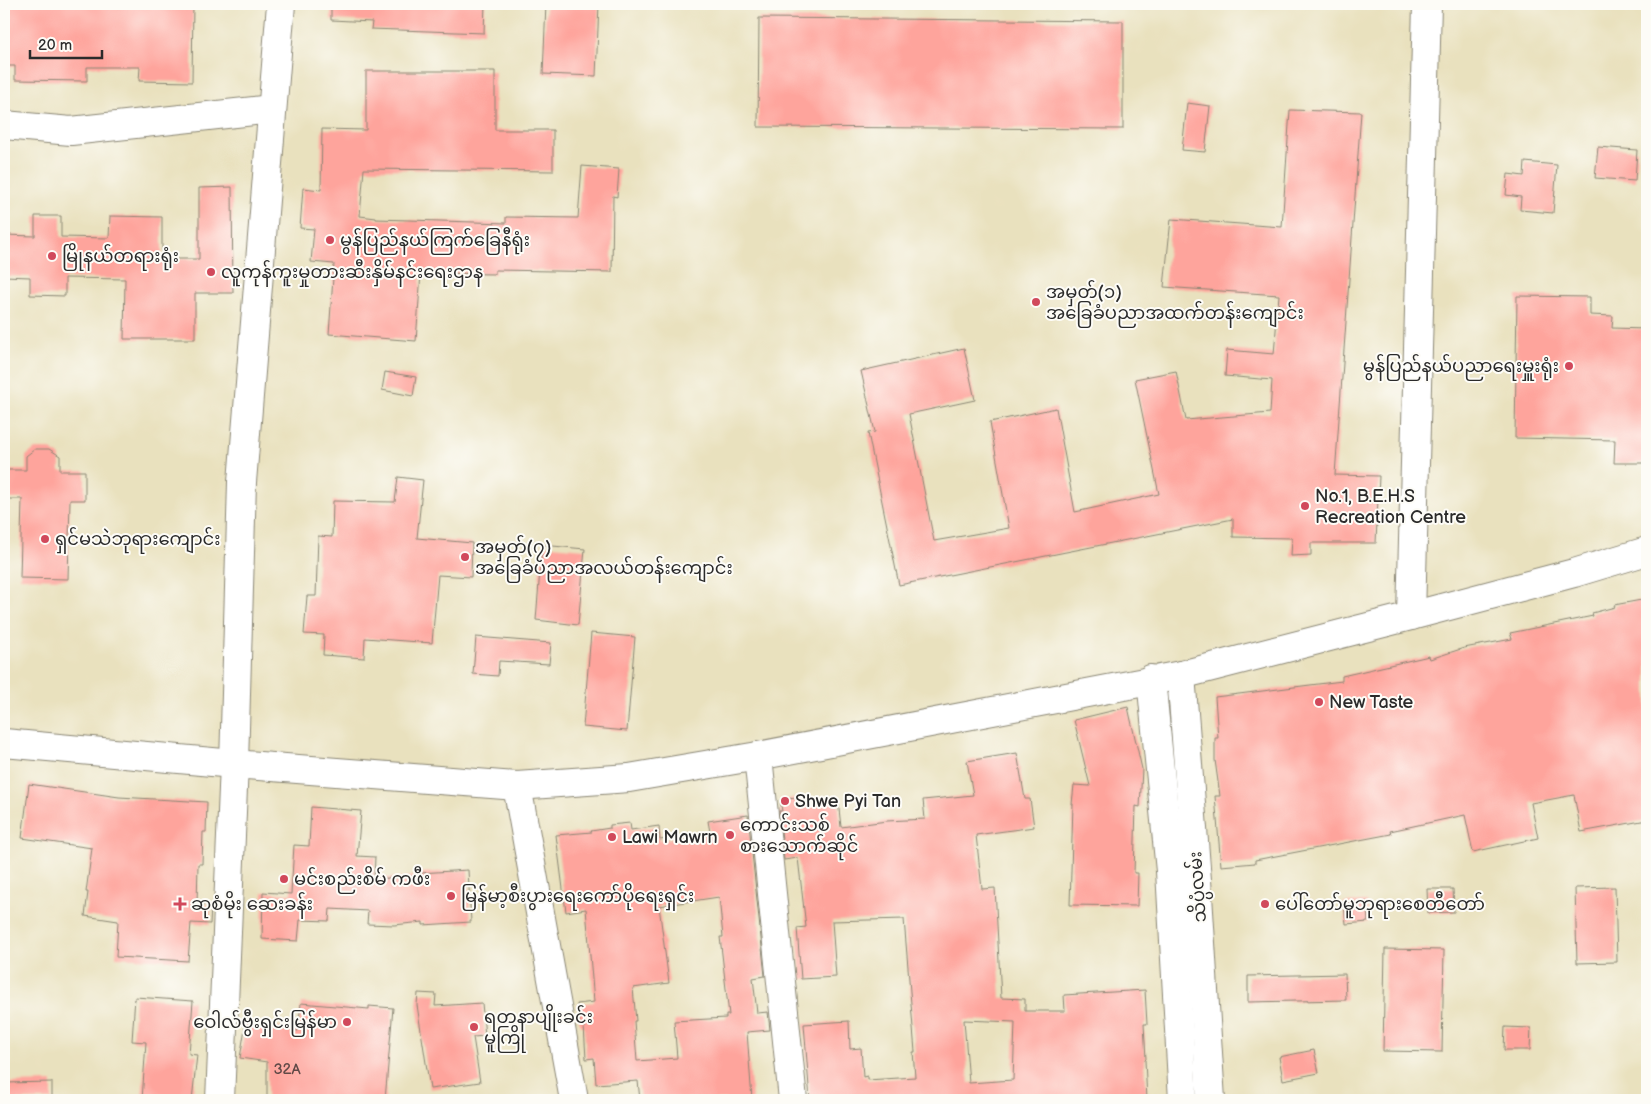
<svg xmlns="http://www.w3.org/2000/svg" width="1651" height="1104" viewBox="0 0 1651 1104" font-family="'Balsamiq Sans','Noto Sans Myanmar',sans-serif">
<rect width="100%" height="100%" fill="#fdfcf7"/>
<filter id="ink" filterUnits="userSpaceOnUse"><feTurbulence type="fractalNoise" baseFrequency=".02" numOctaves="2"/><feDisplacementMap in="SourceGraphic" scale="10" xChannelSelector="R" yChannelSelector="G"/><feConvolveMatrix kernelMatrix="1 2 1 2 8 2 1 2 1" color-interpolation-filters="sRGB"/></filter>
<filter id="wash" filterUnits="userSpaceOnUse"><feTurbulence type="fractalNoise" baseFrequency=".0096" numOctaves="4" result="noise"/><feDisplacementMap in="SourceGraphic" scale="20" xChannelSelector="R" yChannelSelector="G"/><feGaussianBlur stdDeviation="1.12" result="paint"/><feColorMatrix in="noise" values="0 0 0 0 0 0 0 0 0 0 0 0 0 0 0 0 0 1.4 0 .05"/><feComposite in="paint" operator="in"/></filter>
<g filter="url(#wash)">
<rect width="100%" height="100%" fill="#e9e1be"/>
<g id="blocks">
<g fill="#fea49c" fill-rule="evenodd">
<polygon points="4,4 193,4 192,82 139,81 140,67 87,67 87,81 15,80 15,66 4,66"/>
<polygon points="331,4 485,4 484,33 371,29 372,22 331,20"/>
<polygon points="546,4 599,4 596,76 543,74"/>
<polygon points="759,18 1123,21 1123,129 758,127"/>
<polygon points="366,71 495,71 495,130 553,130 553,171 364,169 360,216 376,218 376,219 506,223 506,217 578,218 582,166 619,169 617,197 613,196 612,272 495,270 495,274 421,273 416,341 329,334 334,264 311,262 314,229 300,228 303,188 321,190 322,129 366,130"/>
<polygon points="1187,103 1210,106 1205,152 1182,150"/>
<polygon points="1290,110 1361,112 1335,475 1379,476 1376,543 1311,543 1311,555 1291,556 1292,538 1233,537 1233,519 899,585 868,433 875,432 861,371 964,348 975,400 909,414 934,541 1009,528 990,422 1056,408 1075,512 1159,494 1135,379 1176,371 1186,420 1270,413 1272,380 1225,376 1227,350 1274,354 1279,295 1164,287 1171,219 1282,227"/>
<polygon points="1598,147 1637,150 1635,181 1595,178"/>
<polygon points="1525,162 1557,165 1553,213 1520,210 1521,197 1506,195 1508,174 1524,176"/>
<polygon points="232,187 233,293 195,293 195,339 124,339 125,279 65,278 65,296 30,295 30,277 4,276 4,235 35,236 35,216 61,216 61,237 109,238 110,216 162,217 162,259 199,259 199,188"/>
<polygon points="1517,296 1590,297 1590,315 1613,316 1612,328 1647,329 1647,463 1614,463 1615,440 1515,438"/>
<polygon points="385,372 416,377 413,396 382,390"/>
<polygon points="35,449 49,449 60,456 60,471 85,471 85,500 70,500 68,579 20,578 22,499 6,499 6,470 26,470 26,456"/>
<polygon points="398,477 423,480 417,538 472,543 471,577 438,575 432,643 365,638 364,658 323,655 324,635 304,634 307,596 316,596 318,536 332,537 333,501 395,502"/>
<polygon points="542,545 585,549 578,625 536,620"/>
<polygon points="1647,599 1647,820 1581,832 1574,795 1531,803 1538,838 1473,852 1465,815 1390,831 1391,834 1255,860 1255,863 1221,866 1215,796 1220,796 1215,760 1215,738 1218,738 1215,697 1342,681 1342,676 1429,656 1430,659 1464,648 1512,639 1510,633 1593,616 1592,613 1615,607 1614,605"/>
<polygon points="591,633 635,637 627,731 583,727"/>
<polygon points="476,637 551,643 549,664 499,661 498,676 473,674"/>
<polygon points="1128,707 1142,769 1140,807 1136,806 1134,873 1138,873 1137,906 1070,905 1073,804 1072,804 1074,785 1090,786 1074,720"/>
<path d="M1017,753L1025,799H1030L1034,827L976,835L982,889L995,888L1001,998L1025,999V1011H1065L1064,995L1145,990L1147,1024H1144L1146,1059L1145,1060L1147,1100H810L804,1024L849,1021L850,1049L861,1048L863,1077L867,1076V1080L915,1077L913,1052H915L904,919L832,921L836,977L801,979L797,928L806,927L798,858L784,860L779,811H782L780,800L803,797L804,803L838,800L841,827L887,821L925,819L923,800L973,795L967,761ZM964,1020L1015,1022L1013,1080L969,1083Z"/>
<polygon points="29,784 119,797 207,802 206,832 203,832 202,864 198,864 197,904 211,905 210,924 191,923 188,961 116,957 118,921 85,916 88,892 86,892 92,848 22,838"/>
<polygon points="311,807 361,811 357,856 375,857 374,879 420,876 420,873 468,870 471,922 423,925 423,922 394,925 367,924 368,911 330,909 329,921 300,920 298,941 262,939 263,892 291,894 294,845 309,846"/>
<path d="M748,815L765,976L753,978L757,1013L768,1012L770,1030L747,1032L752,1100H640L638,1081L596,1084L594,1058L586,1059L584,1026H580L577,1004L594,1002L586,909L566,912L556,835L592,832L591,831L610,828V825L630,823L631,830L659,826L660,840L710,832L708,821ZM719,897L723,937H720L729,1015H726V1018L674,1021L677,1058L637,1061L634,1021H636L633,988L669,983L659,906Z"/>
<polygon points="1615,887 1617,962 1577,963 1575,888"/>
<polygon points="1427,889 1453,889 1454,912 1428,913"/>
<polygon points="1367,902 1368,922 1346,924 1344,903"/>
<polygon points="1385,949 1444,950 1442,1052 1383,1051"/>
<polygon points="1345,974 1346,1000 1248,1002 1248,976"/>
<polygon points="418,993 436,994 435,1006 482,1003 485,1036 473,1037 480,1082 430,1089 417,1005"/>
<polygon points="135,997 193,1001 189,1054 197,1055 192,1100 142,1100 146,1042 132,1041"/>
<polygon points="301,1003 369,1009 369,1006 393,1008 385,1100 267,1100 267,1062 240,1058 246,1022 298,1031"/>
<polygon points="1505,1027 1531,1028 1530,1050 1504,1050"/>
<polygon points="1314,1050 1319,1073 1283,1080 1279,1057"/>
<polygon points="52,1082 52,1100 4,1100 4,1083"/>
</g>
</g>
</g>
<g filter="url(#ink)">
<use href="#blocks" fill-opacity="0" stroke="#8a8674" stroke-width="1"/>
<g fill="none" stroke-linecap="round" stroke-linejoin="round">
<g stroke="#8a8674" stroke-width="30">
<g id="minor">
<polyline points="4,125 71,131 272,109"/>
<polyline points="1181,675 1197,880 1211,1100"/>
<polyline points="1151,679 1170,871 1183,1100"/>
<polyline points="758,756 793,1100"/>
<polyline points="517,786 574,1100"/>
<polyline points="220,1100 234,764 242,482 281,4"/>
</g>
</g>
<g stroke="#8a8674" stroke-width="30">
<g id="major">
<polyline points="1411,616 1427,4"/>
<polyline points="4,743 234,764 517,786 629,778 758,756 1181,675 1411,616 1574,573 1647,551"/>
</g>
</g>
<use href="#minor" stroke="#fff" stroke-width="28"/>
<use href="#major" stroke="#fff" stroke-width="28"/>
</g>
</g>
<g fill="#d1495b" stroke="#fdfcf7" stroke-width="2">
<circle cx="330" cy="240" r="5"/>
<circle cx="52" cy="256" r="5"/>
<circle cx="211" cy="272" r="5"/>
<circle cx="1036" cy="302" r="5"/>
<circle cx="1569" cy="366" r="5"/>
<circle cx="1305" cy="506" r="5"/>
<circle cx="45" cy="539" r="5"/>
<circle cx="465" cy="557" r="5"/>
<circle cx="1319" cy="702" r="5"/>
<circle cx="785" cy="801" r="5"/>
<circle cx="730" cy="835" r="5"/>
<circle cx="612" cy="837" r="5"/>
<circle cx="284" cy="879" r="5"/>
<circle cx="451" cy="896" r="5"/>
<path d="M177.5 896.5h5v5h5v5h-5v5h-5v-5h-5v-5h5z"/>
<circle cx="1265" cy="904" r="5"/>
<circle cx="347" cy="1022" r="5"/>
<circle cx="474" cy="1027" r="5"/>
</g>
<g text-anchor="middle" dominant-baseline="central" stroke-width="4" stroke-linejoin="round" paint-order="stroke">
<g font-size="15" fill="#604947">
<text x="287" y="1069">32A</text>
</g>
<g font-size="18" fill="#2b2b2b" stroke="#fdfcf7" text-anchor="start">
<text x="340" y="240">မွန်ပြည်နယ်ကြက်ခြေနီရုံး</text>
<text x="62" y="256">မြိုနယ်တရားရုံး</text>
<text x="221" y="272">လူကုန်ကူးမှုတားဆီးနှိမ်နင်းရေးဌာန</text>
<text x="1046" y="292">အမှတ်(၁)<tspan x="1046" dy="21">အခြေခံပညာအထက်တန်းကျောင်း</tspan></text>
<text x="1559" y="366" text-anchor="end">မွန်ပြည်နယ်ပညာရေးမှူးရုံး</text>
<text x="1315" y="496">No.1, B.E.H.S<tspan x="1315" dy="21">Recreation Centre</tspan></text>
<text x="55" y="539">ရှင်မသဲဘုရားကျောင်း</text>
<text x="475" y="547">အမှတ်(၇)<tspan x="475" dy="21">အခြေခံပညာအလယ်တန်းကျောင်း</tspan></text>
<text x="1329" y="702">New Taste</text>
<text x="795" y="801">Shwe Pyi Tan</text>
<text x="740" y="825">ကောင်းသစ်<tspan x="740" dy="21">စားသောက်ဆိုင်</tspan></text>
<text x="622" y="837">Lawi Mawrn</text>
<text x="294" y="879">မင်းစည်းစိမ် ကဖီး</text>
<text x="461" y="896">မြန်မာ့စီးပွားရေးကော်ပိုရေးရှင်း</text>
<text x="191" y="904">ဆုစံမိုး ဆေးခန်း</text>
<text x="1275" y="904">ပေါ်တော်မူဘုရားစေတီတော်</text>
<text x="484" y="1017">ရတနာပျိုးခင်း<tspan x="484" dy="21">မူကြို</tspan></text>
<text x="337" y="1022" text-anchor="end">ဝေါလ်ဗွီးရှင်းမြန်မာ</text>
</g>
<g font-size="18" fill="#2b2b2b" stroke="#fdfcf7">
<text transform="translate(1198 887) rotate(-94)">သိပ္ပံလမ်း</text>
</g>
</g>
<rect width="1651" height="1104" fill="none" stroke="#fdfcf7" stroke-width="20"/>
<path d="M30 50v8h72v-8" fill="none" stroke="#2b2b2b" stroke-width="2.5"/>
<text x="38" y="50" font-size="15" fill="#2b2b2b" stroke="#fdfcf7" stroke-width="4" paint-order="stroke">20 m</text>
</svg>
